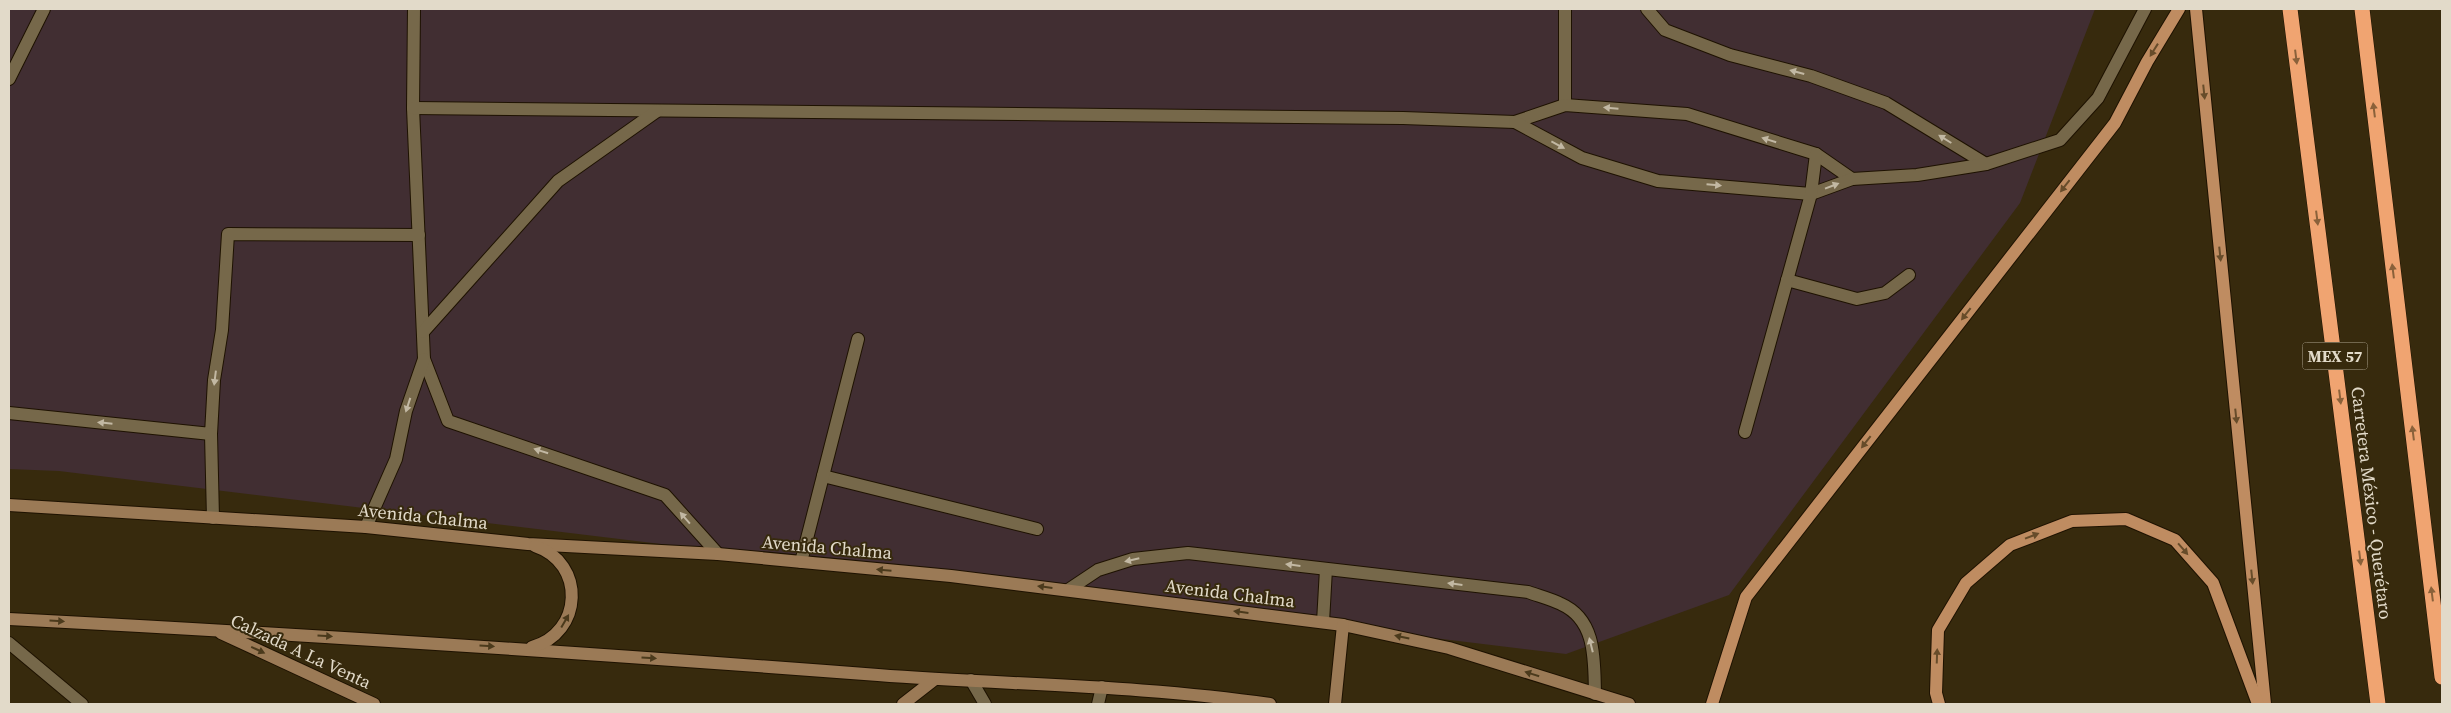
<svg xmlns="http://www.w3.org/2000/svg" width="2451" height="713" viewBox="0 0 2451 713" font-family="'Source Serif 4',serif">
<rect width="100%" height="100%" fill="#372a0d"/>
<polygon fill="#412e32" points="9,9 2095,9 2020,203 1729,595 1566,654 59,471 9,469"/>
<g fill="none" stroke-linecap="round" stroke-linejoin="round">
<g stroke="#1e1200" stroke-width="14">
<g id="lane">
<polyline points="414,9 413,108 424,359 448,421 665,495 718,554"/>
<polyline points="1647,9 1665,30 1730,55 1811,76 1886,103 1986,164"/>
<polyline points="9,79 44,9"/>
<polyline points="1565,105 1565,9"/>
<polyline points="413,108 1403,118 1515,122 1565,105 1687,114 1816,154 1852,179"/>
<polyline points="1515,122 1582,158 1658,181 1811,194 1852,179 1917,175 1986,164 2060,140 2098,98 2145,9"/>
<polyline points="1787,280 1857,299 1885,293 1909,275"/>
<polyline points="423,332 558,181 657,111"/>
<polyline points="9,413 211,434 214,380 222,330 228,234 419,235"/>
<polyline points="1745,432 1811,194 1816,154"/>
<polyline points="211,434 213,518"/>
<polyline points="823,476 1037,529"/>
<polyline points="366,527 396,459 406,411 424,359"/>
<polyline points="801,562 858,339"/>
<path d="M1068,590L1098,570L1133,559L1188,553L1528,592C1539,596 1551,599 1561,604C1597,620 1594,661 1595,694"/>
<polyline points="1323,622 1326,569"/>
<polyline points="9,643 82,704"/>
<polyline points="971,680 985,704"/>
<polyline points="1098,704 1102,687"/>
</g>
</g>
<g stroke="#1e1200" stroke-width="14">
<g id="secondary">
<polyline points="9,505 366,527 528,544 718,554 951,576 1343,625 1449,648 1629,704"/>
<path d="M9,619C299,634 588,653 878,675C1009,685 1140,685 1270,704"/>
<polyline points="221,633 374,704"/>
<path d="M532,647C583,633 586,563 535,546"/>
<polyline points="903,704 935,679"/>
<polyline points="1335,704 1343,625"/>
</g>
</g>
<g stroke="#1e1200" stroke-width="14">
<g id="primary">
<polyline points="2196,9 2265,704"/>
<polyline points="1712,704 1746,597 2115,123 2147,62 2179,9"/>
<polyline points="1939,704 1936,693 1938,630 1966,583 2010,545 2072,521 2126,519 2175,540 2213,583 2258,704"/>
</g>
</g>
<g stroke="#1e1200" stroke-width="16">
<g id="highway">
<polyline points="2290,9 2378,704"/>
<polyline points="2362,9 2442,677"/>
</g>
</g>
<use href="#lane" stroke="#76684a" stroke-width="12"/>
<use href="#secondary" stroke="#9b7a56" stroke-width="12"/>
<use href="#primary" stroke="#bf8c61" stroke-width="12"/>
<use href="#highway" stroke="#f0a471" stroke-width="15"/>
</g>
<defs><path id="oneway-solid" d="M-6-.8H1V-3.2L6.5 0L1 3.2V.8H-6Z" transform="scale(1.25)"/></defs>
<g fill="#674c2a">
<use href="#oneway-solid" transform="translate(2154 50) rotate(122)"/>
<use href="#oneway-solid" transform="translate(2204 92) rotate(84)"/>
<use href="#oneway-solid" transform="translate(2065 186) rotate(128)"/>
<use href="#oneway-solid" transform="translate(2220 254) rotate(84)"/>
<use href="#oneway-solid" transform="translate(1966 314) rotate(128)"/>
<use href="#oneway-solid" transform="translate(2236 416) rotate(84)"/>
<use href="#oneway-solid" transform="translate(1866 442) rotate(128)"/>
<use href="#oneway-solid" transform="translate(2032 536) rotate(-21)"/>
<use href="#oneway-solid" transform="translate(2183 549) rotate(49)"/>
<use href="#oneway-solid" transform="translate(2252 577) rotate(84)"/>
<use href="#oneway-solid" transform="translate(1937 656) rotate(-88)"/>
</g>
<g fill="#8a613a">
<use href="#oneway-solid" transform="translate(2296 57) rotate(83)"/>
<use href="#oneway-solid" transform="translate(2374 110) rotate(-97)"/>
<use href="#oneway-solid" transform="translate(2317 218) rotate(83)"/>
<use href="#oneway-solid" transform="translate(2393 271) rotate(-97)"/>
<use href="#oneway-solid" transform="translate(2340 397) rotate(83)"/>
<use href="#oneway-solid" transform="translate(2413 433) rotate(-97)"/>
<use href="#oneway-solid" transform="translate(2360 558) rotate(83)"/>
<use href="#oneway-solid" transform="translate(2432 594) rotate(-97)"/>
</g>
<g fill="#c2b8a3">
<use href="#oneway-solid" transform="translate(1797 72) rotate(-165)"/>
<use href="#oneway-solid" transform="translate(1611 108) rotate(-175)"/>
<use href="#oneway-solid" transform="translate(1945 139) rotate(-148)"/>
<use href="#oneway-solid" transform="translate(1769 140) rotate(-163)"/>
<use href="#oneway-solid" transform="translate(1558 145) rotate(28)"/>
<use href="#oneway-solid" transform="translate(1714 185) rotate(5)"/>
<use href="#oneway-solid" transform="translate(1832 186) rotate(-21)"/>
<use href="#oneway-solid" transform="translate(215 378) rotate(97)"/>
<use href="#oneway-solid" transform="translate(408 405) rotate(108)"/>
<use href="#oneway-solid" transform="translate(105 423) rotate(-174)"/>
<use href="#oneway-solid" transform="translate(541 451) rotate(-162)"/>
<use href="#oneway-solid" transform="translate(685 518) rotate(-131)"/>
<use href="#oneway-solid" transform="translate(1132 560) rotate(167)"/>
<use href="#oneway-solid" transform="translate(1293 565) rotate(-173)"/>
<use href="#oneway-solid" transform="translate(1455 584) rotate(-173)"/>
<use href="#oneway-solid" transform="translate(1591 645) rotate(-104)"/>
</g>
<g fill="#4b3a1c">
<use href="#oneway-solid" transform="translate(884 570) rotate(-175)"/>
<use href="#oneway-solid" transform="translate(1045 587) rotate(-173)"/>
<use href="#oneway-solid" transform="translate(1241 612) rotate(-173)"/>
<use href="#oneway-solid" transform="translate(57 621) rotate(3)"/>
<use href="#oneway-solid" transform="translate(565 621) rotate(-60)"/>
<use href="#oneway-solid" transform="translate(325 636) rotate(3)"/>
<use href="#oneway-solid" transform="translate(1402 637) rotate(-168)"/>
<use href="#oneway-solid" transform="translate(487 646) rotate(3)"/>
<use href="#oneway-solid" transform="translate(258 650) rotate(25)"/>
<use href="#oneway-solid" transform="translate(649 658) rotate(4)"/>
<use href="#oneway-solid" transform="translate(1532 674) rotate(-163)"/>
</g>
<g text-anchor="middle" dominant-baseline="central" stroke-width="4" stroke-linejoin="round" paint-order="stroke">
<rect fill="#372a0d" stroke="#afa591" stroke-width="1" x="2302.5" y="342.5" width="65" height="27" rx="4"/>
<g font-size="16" font-weight="bold" fill="#e2dac9">
<text x="2335" y="356">MEX 57</text>
</g>
<g font-size="18" fill="#e2dac9" stroke="#372a0d">
<text transform="translate(2372 503) rotate(83)">Carretera México - Querétaro</text>
<text transform="translate(423 516) rotate(6)">Avenida Chalma</text>
<text transform="translate(827 547) rotate(5)">Avenida Chalma</text>
<text transform="translate(1230 593) rotate(7)">Avenida Chalma</text>
<text transform="translate(301 651) rotate(25)">Calzada A La Venta</text>
</g>
</g>
<rect width="2451" height="713" fill="none" stroke="#e2dac9" stroke-width="20"/>
</svg>
